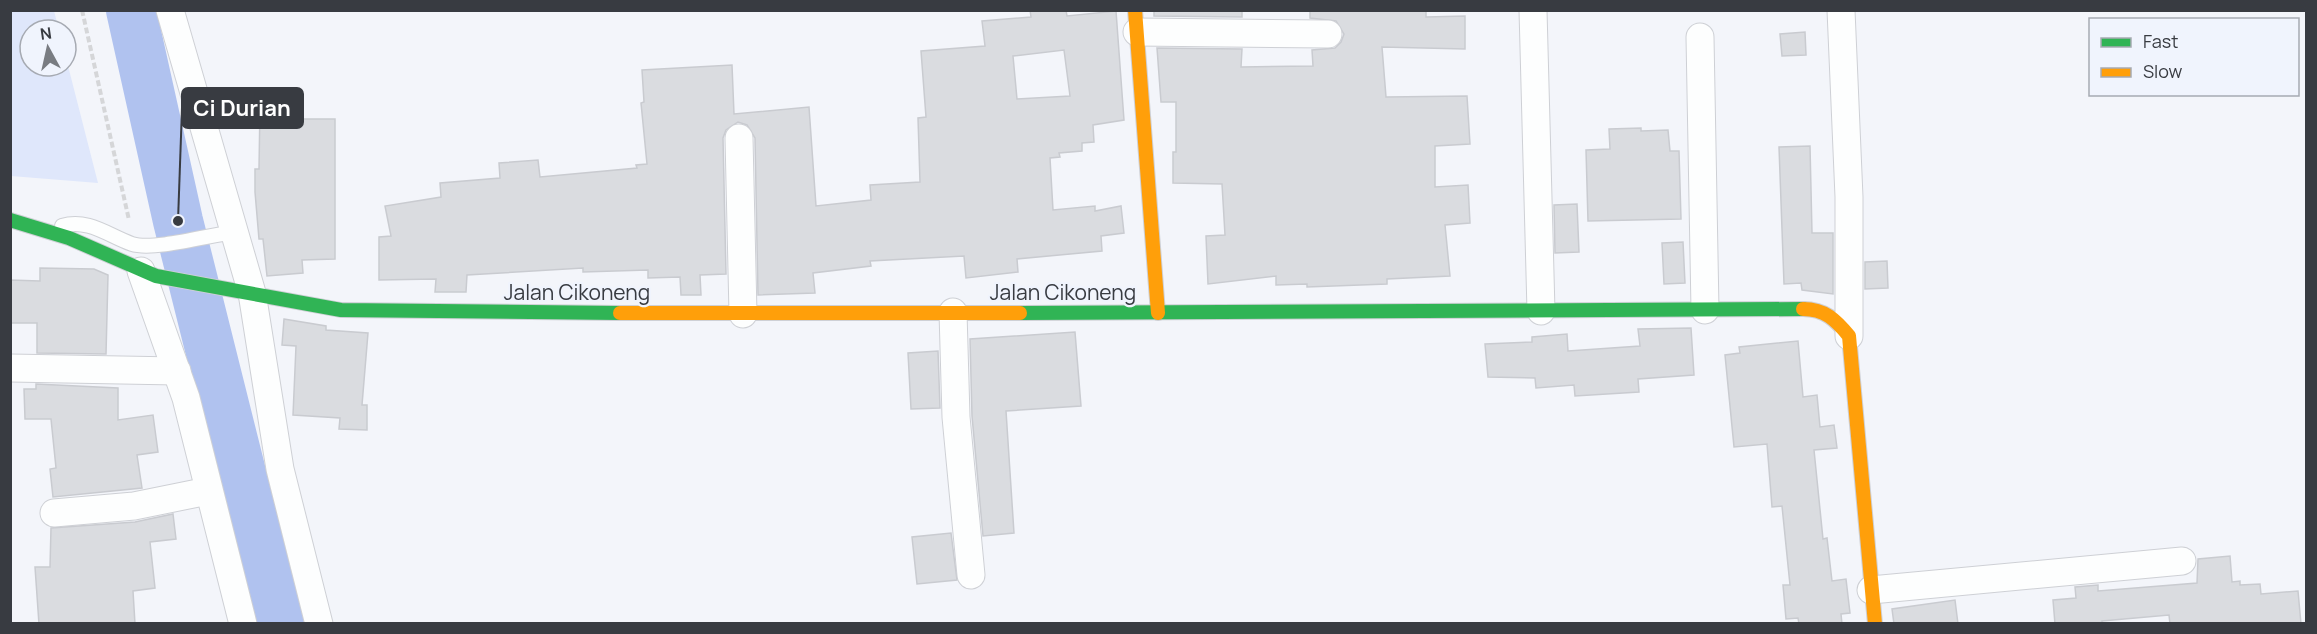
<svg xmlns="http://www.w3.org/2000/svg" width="2317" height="634" viewBox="0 0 2317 634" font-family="Manrope,sans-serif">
<rect width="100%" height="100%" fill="#f3f5fa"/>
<polygon fill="#dfe7fb" points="10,11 54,11 59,30 30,30 30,66 66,66 66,58 98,183 11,176"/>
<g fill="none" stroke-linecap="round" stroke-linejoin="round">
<polyline stroke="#b0c2ef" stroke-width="50" points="131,10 178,221 279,624"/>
</g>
<g fill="#dadce0" stroke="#c9cbd0" stroke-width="1.5" fill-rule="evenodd">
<path d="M1030,10H1066L1067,16L1116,11L1124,120L1093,125L1094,142L1082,143V151L1059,153L1060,157L1050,158L1053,210L1095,206V211L1121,206L1124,233L1101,236L1102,251L1017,259L1018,272L966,278L964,256L870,261L871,266L813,273L815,293L758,295L755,138L747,125L738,122L726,130L723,138L726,274L700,275L701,295H681L680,277L648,278V270L583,272V268L467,275L466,292H435L436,279L379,280V237L391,236L385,206L441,197L440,183L500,178L499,163L538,160L540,177L637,168L636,165L647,164L641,103L644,102L642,70L732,65L734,114L809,107L816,206L871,200L870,185L920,182L918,118L926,117L921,51L985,46L982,21L1031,17ZM1064,50L1070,96L1017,99L1013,56Z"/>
<polygon points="1154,10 1242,10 1242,17 1154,16"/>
<polygon points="1310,10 1426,10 1426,17 1465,16 1465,49 1382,47 1386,97 1467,96 1470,144 1435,146 1435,187 1468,185 1470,223 1445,225 1450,276 1387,279 1387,284 1307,287 1307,284 1276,285 1276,276 1208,284 1206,236 1225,235 1222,184 1173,183 1173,152 1176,152 1176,102 1161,102 1157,48 1242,49 1241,67 1313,66 1312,50 1335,48 1341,42 1344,34 1336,21 1310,18"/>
<polygon points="1805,32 1806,55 1782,56 1780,34"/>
<polygon points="260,106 282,106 282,119 335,119 335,259 302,260 303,273 267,276 263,239 259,239 255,192 255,169 259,169"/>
<polygon points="1641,128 1641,131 1668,130 1670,151 1679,151 1681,219 1588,221 1586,150 1610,149 1609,129"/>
<polygon points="1810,146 1812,233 1833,233 1833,294 1802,290 1801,283 1784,284 1779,147"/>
<polygon points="1577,204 1579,252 1555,253 1554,205"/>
<polygon points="1683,242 1685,283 1664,284 1662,243"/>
<polygon points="1887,261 1888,288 1865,289 1865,262"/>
<polygon points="40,268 94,269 108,275 106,354 37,353 37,323 10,323 10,280 40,281"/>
<polygon points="284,319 326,326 326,330 368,333 362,405 367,405 367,430 339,429 340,418 293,415 296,346 282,345"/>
<polygon points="1691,328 1694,375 1638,379 1639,392 1575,396 1574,385 1536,388 1535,378 1488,377 1485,344 1532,342 1532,337 1567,334 1568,351 1640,346 1638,329"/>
<polygon points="1075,332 1081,406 1006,411 1014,533 983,536 972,416 970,339"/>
<polygon points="1798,341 1803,397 1817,395 1820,427 1834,425 1837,448 1814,450 1823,539 1827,538 1832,581 1846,579 1850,613 1841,614 1842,624 1799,624 1798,618 1786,619 1783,585 1790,585 1782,506 1772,507 1767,444 1734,447 1725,355 1740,353 1739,347"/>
<polygon points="938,351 940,408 911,409 908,353"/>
<polygon points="36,384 118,388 118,420 153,415 158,452 137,455 142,488 53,497 50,469 56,468 51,419 25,419 24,389 36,389"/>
<polygon points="173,514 176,539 150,542 155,588 133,591 135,624 39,624 35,567 50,567 51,528 135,522"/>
<polygon points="951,533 957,580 917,584 912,537"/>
<polygon points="2230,556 2232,582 2240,581 2240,585 2260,584 2261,594 2298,591 2301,624 2170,624 2169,615 2102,621 2102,624 2055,624 2053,600 2076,598 2075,587 2098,585 2098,591 2197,583 2198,559"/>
<polygon points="1955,600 1958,624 1894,624 1892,609"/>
</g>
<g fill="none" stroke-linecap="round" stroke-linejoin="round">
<g stroke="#ced0d5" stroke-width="16">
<path id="lane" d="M62,226C88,218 109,236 132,244C153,251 210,235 234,232"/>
</g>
<g stroke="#ced0d5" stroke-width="29">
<g id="street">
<polyline points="170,10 252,293 280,469 319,624"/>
<polyline points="1533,10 1541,311"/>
<polyline points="1841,10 1849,197 1849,336"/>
<polyline points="1137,32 1328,34"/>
<polyline points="1700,37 1705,310"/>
<polyline points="739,138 743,314"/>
<polyline points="141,271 186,398 243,624"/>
<polyline points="953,312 956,417 971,575"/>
<polyline points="10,368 177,371"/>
<polyline points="54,513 134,506 208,491"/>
<polyline points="1871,590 2182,561"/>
</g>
</g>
<g stroke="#ced0d5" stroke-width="16">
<g id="fast">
<polyline points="10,220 69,238 156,276 341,310 620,313"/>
<polyline points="1020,313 1803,309"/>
</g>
</g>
<g stroke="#ced0d5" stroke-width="16">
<g id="slow">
<polyline points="1135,10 1158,313"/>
<path d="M1803,309C1825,309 1836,320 1849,336L1875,624"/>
<polyline points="620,313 1020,313"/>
</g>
</g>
<polyline stroke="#d5d6d8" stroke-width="4" stroke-dasharray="6 3" stroke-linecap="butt" points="82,10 129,220"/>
<use href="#lane" stroke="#fdfefe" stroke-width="14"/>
<use href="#street" stroke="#fdfefe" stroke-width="27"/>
<use href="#fast" stroke="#30b455" stroke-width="14"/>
<use href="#slow" stroke="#ff9f0a" stroke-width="14"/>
</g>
<g text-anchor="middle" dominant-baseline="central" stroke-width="4.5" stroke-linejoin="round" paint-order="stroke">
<g font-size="21" fill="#383b41" stroke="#f0f4fd">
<text x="577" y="292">Jalan Cikoneng</text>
<text x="1063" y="292">Jalan Cikoneng</text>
</g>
</g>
<path fill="none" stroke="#383b41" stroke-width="2" d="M178 221L182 108"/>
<circle fill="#383b41" stroke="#f0f4fd" stroke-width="2" cx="178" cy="221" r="6"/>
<rect fill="#383b41" stroke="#383b41" stroke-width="2" x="182" y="88" width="121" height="40" rx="6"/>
<g font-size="22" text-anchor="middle" font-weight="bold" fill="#fff">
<text x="242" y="116">Ci Durian</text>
</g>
<rect width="2317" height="634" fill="none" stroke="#383b41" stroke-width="24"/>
<rect x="2089" y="18" width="210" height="78" fill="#f0f4fd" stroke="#a6aab2" stroke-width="1.5"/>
<rect x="2101" y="38" width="30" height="9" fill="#30b455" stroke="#a6aab2" stroke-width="1.5"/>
<text x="2143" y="48" font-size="18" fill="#383b41">Fast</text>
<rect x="2101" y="68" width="30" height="9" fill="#ff9f0a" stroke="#a6aab2" stroke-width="1.5"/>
<text x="2143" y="78" font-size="18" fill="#383b41">Slow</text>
<g transform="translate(48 48) rotate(352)"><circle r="28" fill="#f0f4fd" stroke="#a6aab2" stroke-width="1.5"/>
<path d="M0-4.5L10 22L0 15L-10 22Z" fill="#797c82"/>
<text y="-9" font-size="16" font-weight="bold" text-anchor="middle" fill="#383b41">N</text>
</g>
</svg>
